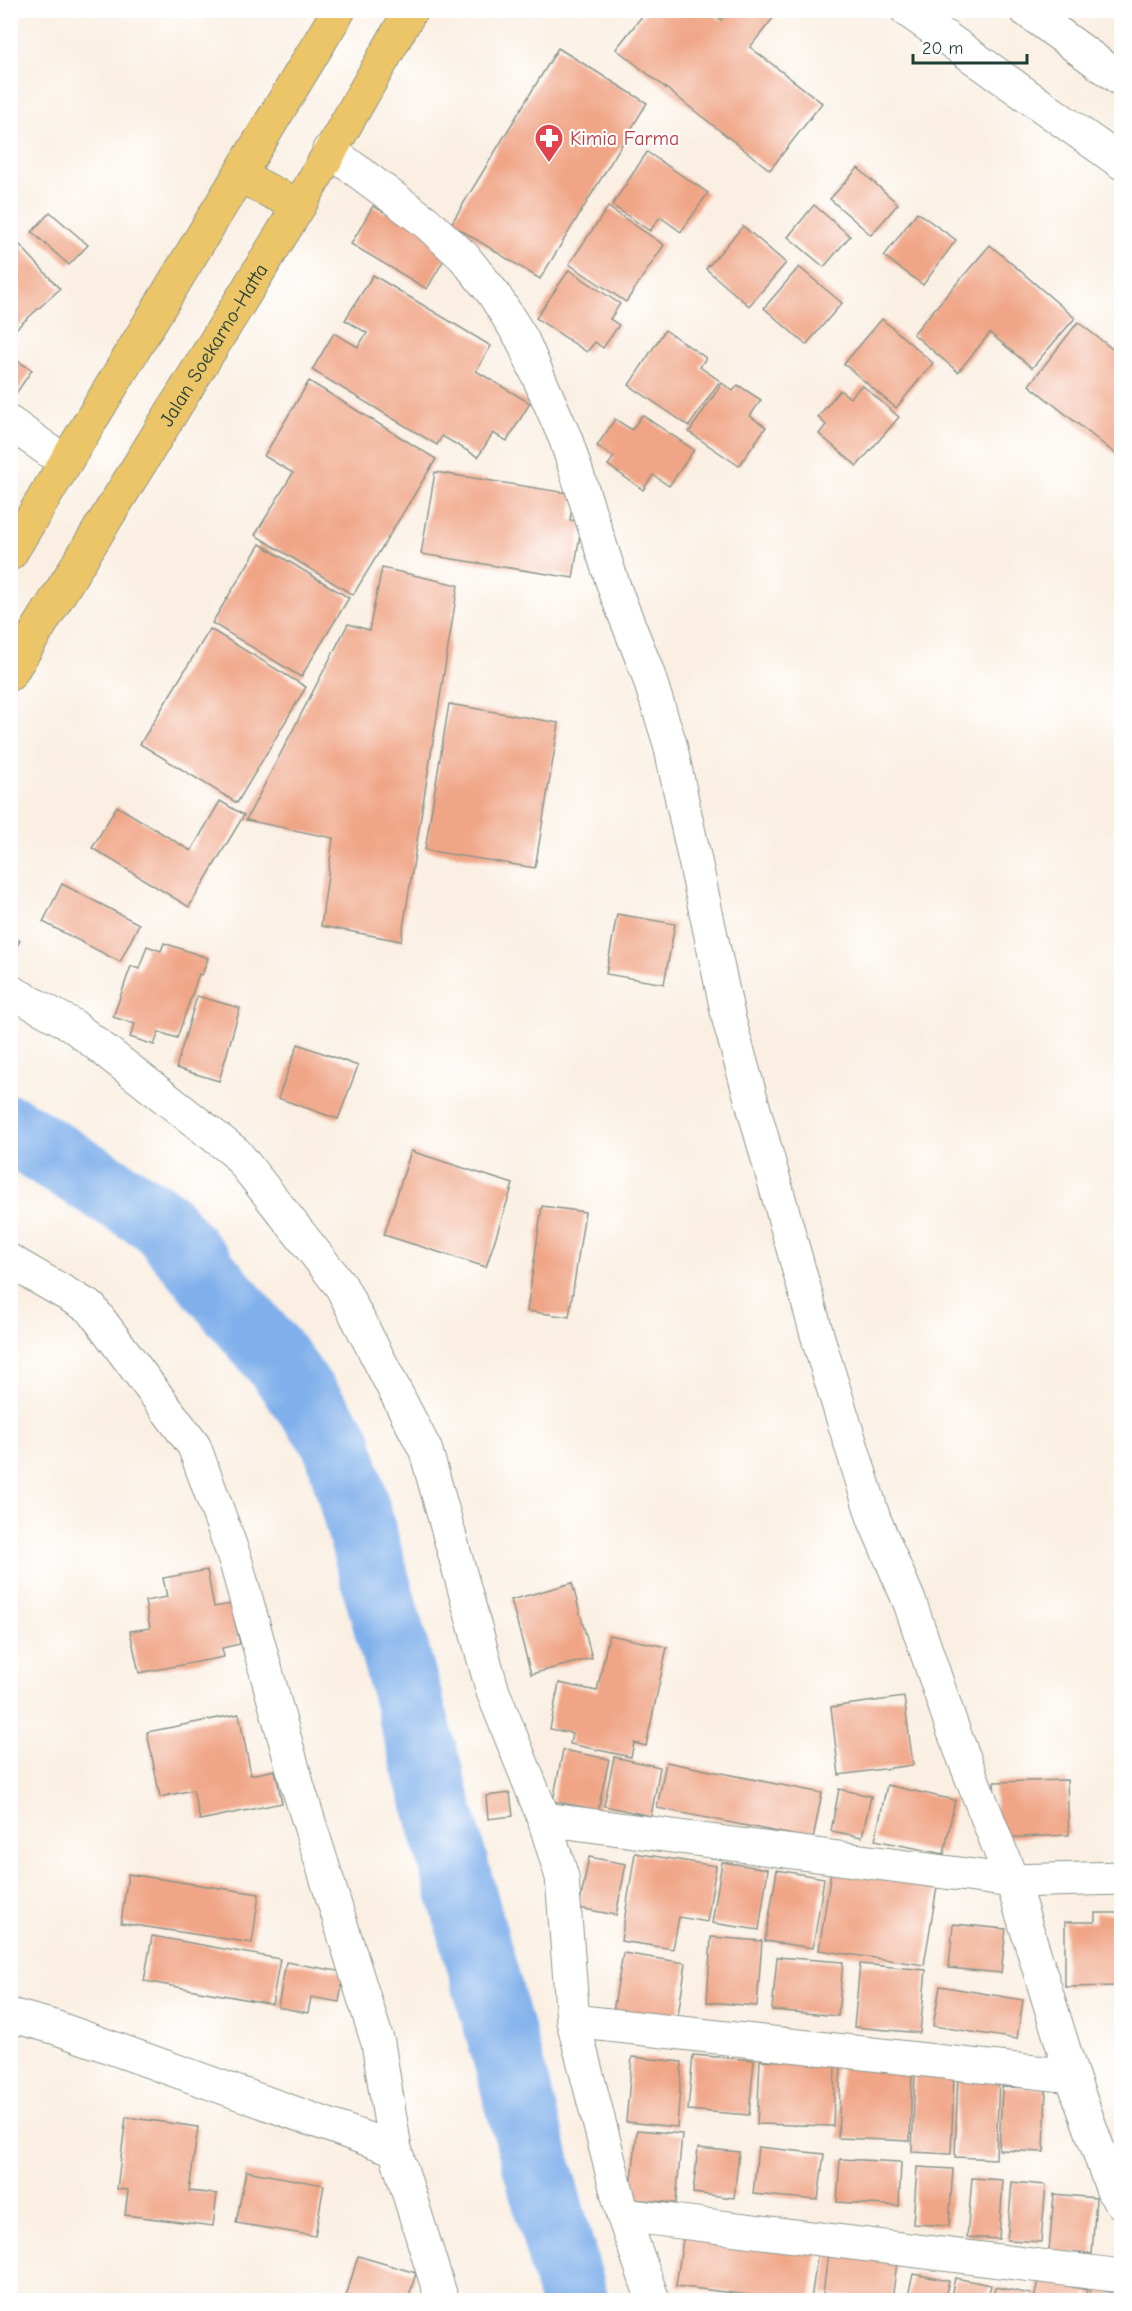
<svg xmlns="http://www.w3.org/2000/svg" width="1132" height="2311" viewBox="0 0 1132 2311" font-family="'Comic Neue',sans-serif">
<rect width="100%" height="100%" fill="#fff"/>
<filter id="ink" filterUnits="userSpaceOnUse"><feTurbulence type="fractalNoise" baseFrequency=".0167" numOctaves="2"/><feDisplacementMap in="SourceGraphic" scale="12" xChannelSelector="R" yChannelSelector="G"/><feConvolveMatrix kernelMatrix="1 2 1 2 8 2 1 2 1" color-interpolation-filters="sRGB"/></filter>
<filter id="wash" filterUnits="userSpaceOnUse"><feTurbulence type="fractalNoise" baseFrequency=".008" numOctaves="4" result="noise"/><feDisplacementMap in="SourceGraphic" scale="24" xChannelSelector="R" yChannelSelector="G"/><feGaussianBlur stdDeviation="1.35" result="paint"/><feColorMatrix in="noise" values="0 0 0 0 0 0 0 0 0 0 0 0 0 0 0 0 0 1.4 0 .05"/><feComposite in="paint" operator="in"/></filter>
<g filter="url(#wash)">
<rect width="100%" height="100%" fill="#faefe2"/>
<g fill="none" stroke-linecap="round" stroke-linejoin="round">
<polyline stroke="#80b0eb" stroke-width="69" points="10,1129 160,1221 276,1359 337,1442 574,2300"/>
</g>
<g id="blocks">
<g fill="#f0a586">
<polygon points="647,10 708,10 721,20 729,10 778,12 750,47 822,103 770,170 616,49"/>
<polygon points="558,48 647,103 540,279 451,224"/>
<polygon points="647,152 708,193 681,232 660,217 650,231 612,205"/>
<polygon points="858,168 898,204 871,235 830,199"/>
<polygon points="392,204 450,249 427,289 351,244 373,206 386,213"/>
<polygon points="814,205 850,236 824,267 788,237"/>
<polygon points="608,207 664,245 626,302 569,264"/>
<polygon points="50,212 88,245 69,265 32,232"/>
<polygon points="917,212 956,240 923,285 884,256"/>
<polygon points="743,226 786,263 749,306 706,269"/>
<polygon points="10,234 60,289 10,334"/>
<polygon points="990,245 1075,318 1032,368 990,333 958,372 913,334"/>
<polygon points="799,267 842,303 806,345 764,308"/>
<polygon points="569,270 620,304 610,319 619,325 603,348 595,342 587,352 536,318"/>
<polygon points="373,275 491,346 476,371 530,403 507,441 493,433 478,457 442,436 437,445 312,370 334,333 358,347 367,333 345,320"/>
<polygon points="882,319 933,363 896,408 844,364"/>
<polygon points="1078,322 1120,355 1122,353 1122,459 1029,385"/>
<polygon points="665,330 706,358 700,367 720,381 689,426 629,385"/>
<polygon points="10,356 32,370 15,395 10,392"/>
<polygon points="309,381 436,459 353,595 255,535 293,473 264,456"/>
<polygon points="722,383 733,391 738,385 761,400 750,416 766,427 739,466 689,432"/>
<polygon points="862,385 899,417 857,466 819,434 826,425 818,417 840,390 850,398"/>
<polygon points="642,415 694,450 669,486 653,475 643,490 608,465 614,457 597,446 615,419 632,430"/>
<polygon points="435,472 574,494 570,520 582,522 573,578 421,554"/>
<polygon points="260,544 349,598 301,677 212,623"/>
<polygon points="382,568 458,585 401,941 321,926 333,838 246,820 348,624 369,630"/>
<polygon points="210,629 306,687 237,803 140,744"/>
<polygon points="449,704 559,723 535,868 425,850"/>
<polygon points="220,801 244,815 189,907 92,848 117,806 191,851"/>
<polygon points="62,884 139,924 120,962 43,922"/>
<polygon points="617,914 675,924 664,984 606,974"/>
<polygon points="10,935 20,941 10,957"/>
<polygon points="164,943 208,958 202,975 199,974 177,1038 159,1032 154,1045 130,1037 135,1024 113,1017 131,966 139,969 147,946 161,951"/>
<polygon points="197,996 240,1008 219,1081 176,1068"/>
<polygon points="298,1044 358,1066 338,1119 278,1098"/>
<polygon points="411,1151 513,1184 486,1267 384,1235"/>
<polygon points="542,1206 585,1212 569,1317 527,1311"/>
<polygon points="207,1570 214,1607 231,1604 240,1644 222,1648 224,1657 139,1673 130,1631 150,1628 145,1601 167,1597 163,1578"/>
<polygon points="572,1583 592,1658 531,1674 511,1600"/>
<polygon points="609,1635 667,1647 646,1746 634,1743 631,1757 570,1744 572,1733 550,1729 559,1683 597,1691"/>
<polygon points="904,1697 913,1765 839,1775 831,1707"/>
<polygon points="239,1714 251,1775 275,1770 282,1803 200,1820 193,1790 160,1797 147,1732"/>
<polygon points="563,1750 609,1759 598,1810 553,1801"/>
<polygon points="614,1757 660,1767 651,1816 604,1806"/>
<polygon points="666,1762 822,1793 813,1839 657,1808"/>
<polygon points="1067,1780 1069,1835 997,1838 994,1782"/>
<polygon points="887,1785 955,1800 944,1854 875,1840"/>
<polygon points="839,1789 871,1796 862,1837 831,1831"/>
<polygon points="510,1793 513,1816 488,1819 486,1796"/>
<polygon points="635,1853 716,1866 707,1922 679,1917 673,1949 621,1941"/>
<polygon points="589,1857 626,1864 616,1915 579,1908"/>
<polygon points="722,1862 768,1869 759,1930 712,1923"/>
<polygon points="777,1870 824,1878 813,1948 765,1941"/>
<polygon points="831,1872 937,1887 924,1965 819,1950"/>
<polygon points="128,1874 259,1894 252,1943 121,1923"/>
<polygon points="1095,1913 1122,1913 1122,1986 1065,1987 1065,1922 1095,1922"/>
<polygon points="953,1924 1006,1929 1001,1973 949,1968"/>
<polygon points="152,1936 280,1959 272,2004 144,1981"/>
<polygon points="711,1937 762,1941 757,2006 707,2002"/>
<polygon points="623,1953 686,1963 677,2022 613,2012"/>
<polygon points="777,1957 843,1962 838,2016 772,2010"/>
<polygon points="286,1962 344,1972 339,2002 311,1997 308,2013 278,2007"/>
<polygon points="860,1964 926,1970 920,2033 854,2027"/>
<polygon points="940,1986 1023,2000 1017,2039 933,2026"/>
<polygon points="693,2055 754,2060 749,2115 688,2110"/>
<polygon points="632,2057 682,2062 677,2127 626,2122"/>
<polygon points="760,2060 835,2063 833,2126 757,2124"/>
<polygon points="841,2065 912,2068 910,2141 838,2138"/>
<polygon points="915,2072 954,2074 951,2154 912,2152"/>
<polygon points="958,2073 999,2075 996,2159 955,2157"/>
<polygon points="1002,2087 1046,2088 1044,2152 999,2150"/>
<polygon points="126,2117 198,2127 189,2191 217,2194 213,2226 125,2215 128,2190 117,2189"/>
<polygon points="637,2130 682,2134 676,2203 630,2199"/>
<polygon points="758,2147 824,2154 818,2200 753,2194"/>
<polygon points="698,2148 739,2152 734,2198 693,2193"/>
<polygon points="840,2159 901,2162 899,2206 837,2202"/>
<polygon points="917,2167 953,2169 949,2226 913,2224"/>
<polygon points="246,2171 324,2185 315,2236 236,2223"/>
<polygon points="972,2178 1003,2180 999,2239 967,2237"/>
<polygon points="1012,2182 1046,2185 1041,2242 1007,2240"/>
<polygon points="1054,2194 1096,2198 1092,2254 1049,2251"/>
<polygon points="684,2233 818,2250 811,2300 790,2300 676,2286"/>
<polygon points="828,2254 897,2263 892,2300 869,2300 823,2294"/>
<polygon points="358,2256 416,2273 408,2300 345,2300"/>
<polygon points="913,2274 949,2281 944,2300 907,2300"/>
<polygon points="955,2278 991,2285 987,2300 950,2300"/>
<polygon points="1038,2280 1087,2290 1085,2300 1034,2300"/>
<polygon points="995,2287 1031,2294 1030,2300 992,2300"/>
<polygon points="1091,2288 1122,2295 1122,2300 1088,2300"/>
</g>
</g>
</g>
<g filter="url(#ink)">
<use href="#blocks" fill-opacity="0" stroke="#8c968b" stroke-width="1.5"/>
<g fill="none" stroke-linecap="round" stroke-linejoin="round">
<g stroke="#8c968b" stroke-width="35">
<g id="minor">
<polyline points="907,10 1122,163"/>
<polyline points="1026,10 1122,80"/>
<polyline points="329,150 426,222 464,257 493,293 522,339 566,440 615,590 647,671 670,744 729,1020 820,1345 874,1519 910,1603 953,1730 1012,1881 1072,2076 1113,2191 1122,2203"/>
<polyline points="10,423 65,462"/>
<polyline points="10,991 72,1025 236,1153 341,1286 426,1451 493,1692 544,1819 562,1877 573,2021 623,2215 653,2300"/>
<polyline points="10,1261 91,1308 194,1446 235,1559 298,1787 378,2043 395,2149 442,2300"/>
<polyline points="544,1819 1012,1881 1122,1878"/>
<polyline points="10,2015 54,2027 395,2149"/>
<polyline points="573,2021 1072,2076"/>
<polyline points="623,2215 1122,2276"/>
</g>
</g>
<g stroke="#8c968b" stroke-width="35">
<g id="highway">
<polyline points="240,176 299,206"/>
<polyline points="10,554 339,10"/>
<path id="s1" d="M10,674L299,206L411,10"/>
</g>
</g>
<use href="#minor" stroke="#fff" stroke-width="33"/>
<use href="#highway" stroke="#edc569" stroke-width="33"/>
</g>
</g>
<defs>
<g id="pharmacy-pin" transform="scale(1.5)"><path d="M0 17L-7.5 6A9.5 9.5 0 1 1 7.5 6Z" fill="#e0444e" stroke="#fff"/><path d="M-2-6h4v4h4v4h-4v4h-4v-4h-4v-4h4Z" fill="#fff"/></g>
</defs>
<g fill-rule="evenodd">
<use href="#pharmacy-pin" x="549" y="138"/>
</g>
<g text-anchor="middle" dominant-baseline="central" stroke-width="4.5" stroke-linejoin="round" paint-order="stroke">
<g font-size="20" fill="#be3a42" stroke="#fff" text-anchor="start">
<text x="570" y="138">Kimia Farma</text>
</g>
<g font-size="20" fill="#1f3d34" stroke="#fff">
<text stroke="none"><textPath href="#s1" startOffset="387">Jalan Soekarno-Hatta</textPath></text>
</g>
</g>
<rect width="1132" height="2311" fill="none" stroke="#fff" stroke-width="36"/>
<path d="M913 54v9h114v-9" fill="none" stroke="#1f3d34" stroke-width="3"/>
<text x="922" y="54" font-size="18" fill="#1f3d34" stroke="#ffffff" stroke-width="4.5" paint-order="stroke">20 m</text>
</svg>
